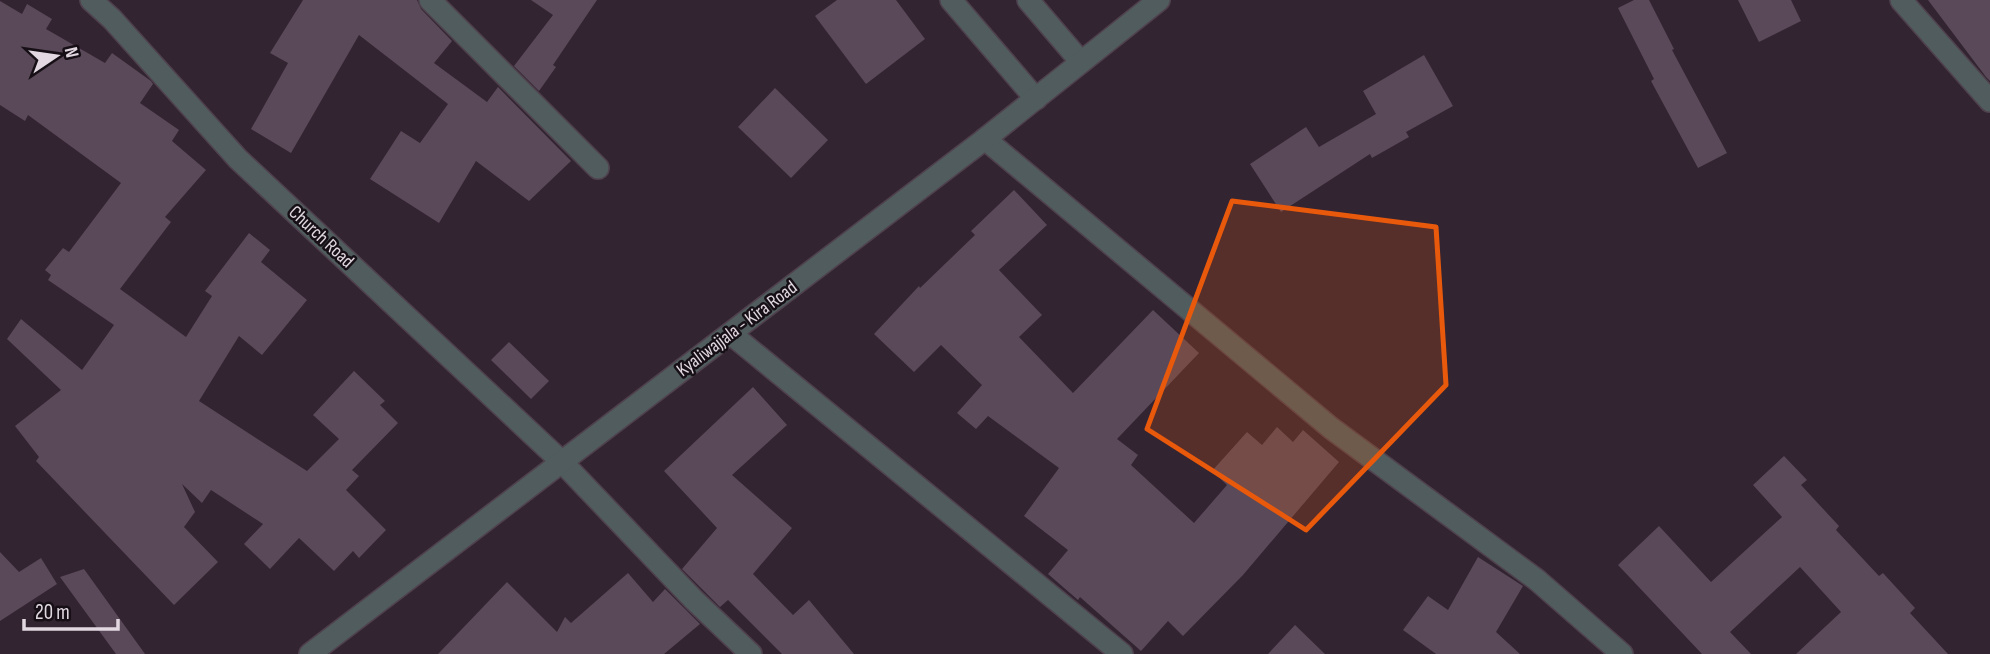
<svg xmlns="http://www.w3.org/2000/svg" width="1990" height="654" viewBox="0 0 1990 654" font-family="'Sofia Sans Condensed',sans-serif">
<rect width="100%" height="100%" fill="#332432"/>
<g fill="#5a4958">
<polygon points="303,0 417,0 421,9 452,41 434,63 487,102 498,87 571,161 529,201 476,161 439,223 370,179 401,131 420,143 448,104 359,35 291,153 251,129 288,63 270,53"/>
<polygon points="531,0 597,0 553,65 556,67 539,91 514,66 553,15"/>
<polygon points="837,0 896,0 925,39 866,84 815,16"/>
<polygon points="1634,0 1649,0 1674,49 1672,50 1727,153 1698,168 1651,81 1654,79 1618,8"/>
<polygon points="1738,0 1791,0 1801,21 1759,42"/>
<polygon points="1928,0 1990,0 1990,81 1986,77"/>
<polygon points="0,1 22,14 27,4 52,19 46,29 105,63 112,53 151,81 153,84 140,103 179,130 172,141 206,170 165,217 171,222 120,289 186,337 212,296 205,291 249,233 270,250 261,262 307,300 262,355 239,336 199,401 307,471 339,439 313,415 354,371 385,401 380,405 398,423 352,470 359,476 346,490 386,530 359,558 353,551 334,571 299,538 270,569 244,544 263,524 211,490 202,503 182,484 195,512 184,527 218,562 174,605 36,461 39,457 15,426 61,390 7,339 21,319 82,370 114,325 48,280 51,275 45,270 63,248 69,252 121,183 28,115 25,121 0,105"/>
<polygon points="1424,55 1453,106 1406,132 1409,137 1372,158 1370,154 1281,212 1250,164 1306,127 1319,147 1376,114 1363,91"/>
<polygon points="775,88 828,140 791,178 738,127"/>
<polygon points="1014,190 1047,225 999,270 1042,315 1019,337 1073,393 1153,310 1199,353 1117,439 1138,455 1131,465 1194,523 1227,485 1212,471 1247,432 1262,445 1277,427 1293,442 1303,430 1339,462 1243,575 1183,636 1168,621 1141,651 1080,597 1078,600 1048,574 1068,550 1024,516 1059,468 988,416 976,429 957,413 982,385 941,345 914,372 874,334 919,286 920,288 975,235 971,231"/>
<polygon points="509,342 549,381 531,399 491,360"/>
<polygon points="753,387 787,425 732,475 792,528 753,574 793,615 809,600 854,654 782,654 728,600 720,607 682,569 717,528 664,471"/>
<polygon points="1784,456 1807,480 1801,485 1839,526 1836,530 1879,576 1883,573 1915,608 1910,613 1948,654 1796,654 1841,612 1800,567 1730,632 1751,654 1702,654 1618,565 1659,526 1711,582 1782,517 1753,485"/>
<polygon points="0,552 19,572 41,558 57,584 0,621"/>
<polygon points="1478,557 1523,586 1496,632 1520,654 1436,654 1403,630 1428,596 1448,610"/>
<polygon points="84,569 145,654 116,654 60,577"/>
<polygon points="628,573 653,602 665,589 700,624 664,654 438,654 507,582 557,632 565,617 571,623"/>
<polygon points="1295,625 1325,654 1268,654"/>
</g>
<g fill="none" stroke-linecap="round" stroke-linejoin="round">
<g stroke="#4f414e" stroke-width="24">
<g id="minor">
<polyline points="91,0 112,19 238,159 562,462 694,600 751,654"/>
<polyline points="430,0 598,168"/>
<polyline points="951,0 1036,99"/>
<polyline points="1028,0 1081,62"/>
<polyline points="1901,0 1990,101"/>
<polyline points="985,139 1331,428 1537,580 1622,654"/>
<polyline points="731,334 1122,654"/>
<polyline points="310,654 985,139 1159,0"/>
</g>
</g>
<use href="#minor" stroke="#505c5d" stroke-width="21"/>
</g>
<path fill="#e8590c" fill-opacity="0.2" stroke="#e8590c" stroke-width="5" stroke-linejoin="round" d="M1232,201L1436,227L1446,385L1306,530L1147,429Z"/>
<g text-anchor="middle" dominant-baseline="central" stroke-width="5" stroke-linejoin="round" paint-order="stroke">
<g font-size="19" fill="#e2d8e1" stroke="#161016">
<text transform="translate(321 237) rotate(43)">Church Road</text>
<text transform="translate(737 329) rotate(-37)">Kyaliwajjala - Kira Road</text>
</g>
</g>
<g transform="translate(56 56) rotate(77)" stroke="#161016" stroke-width="5" paint-order="stroke">
<path d="M0-5L12 26L0 18L-12 26Z" fill="#e2d8e1"/>
<text y="-10" font-size="19" font-weight="bold" text-anchor="middle" fill="#e2d8e1">N</text>
</g>
<path d="M24 619v10h94v-10" fill="none" stroke="#e2d8e1" stroke-width="3.5"/>
<text x="35" y="619" font-size="21" fill="#e2d8e1" stroke="#161016" stroke-width="5" paint-order="stroke">20 m</text>
</svg>
